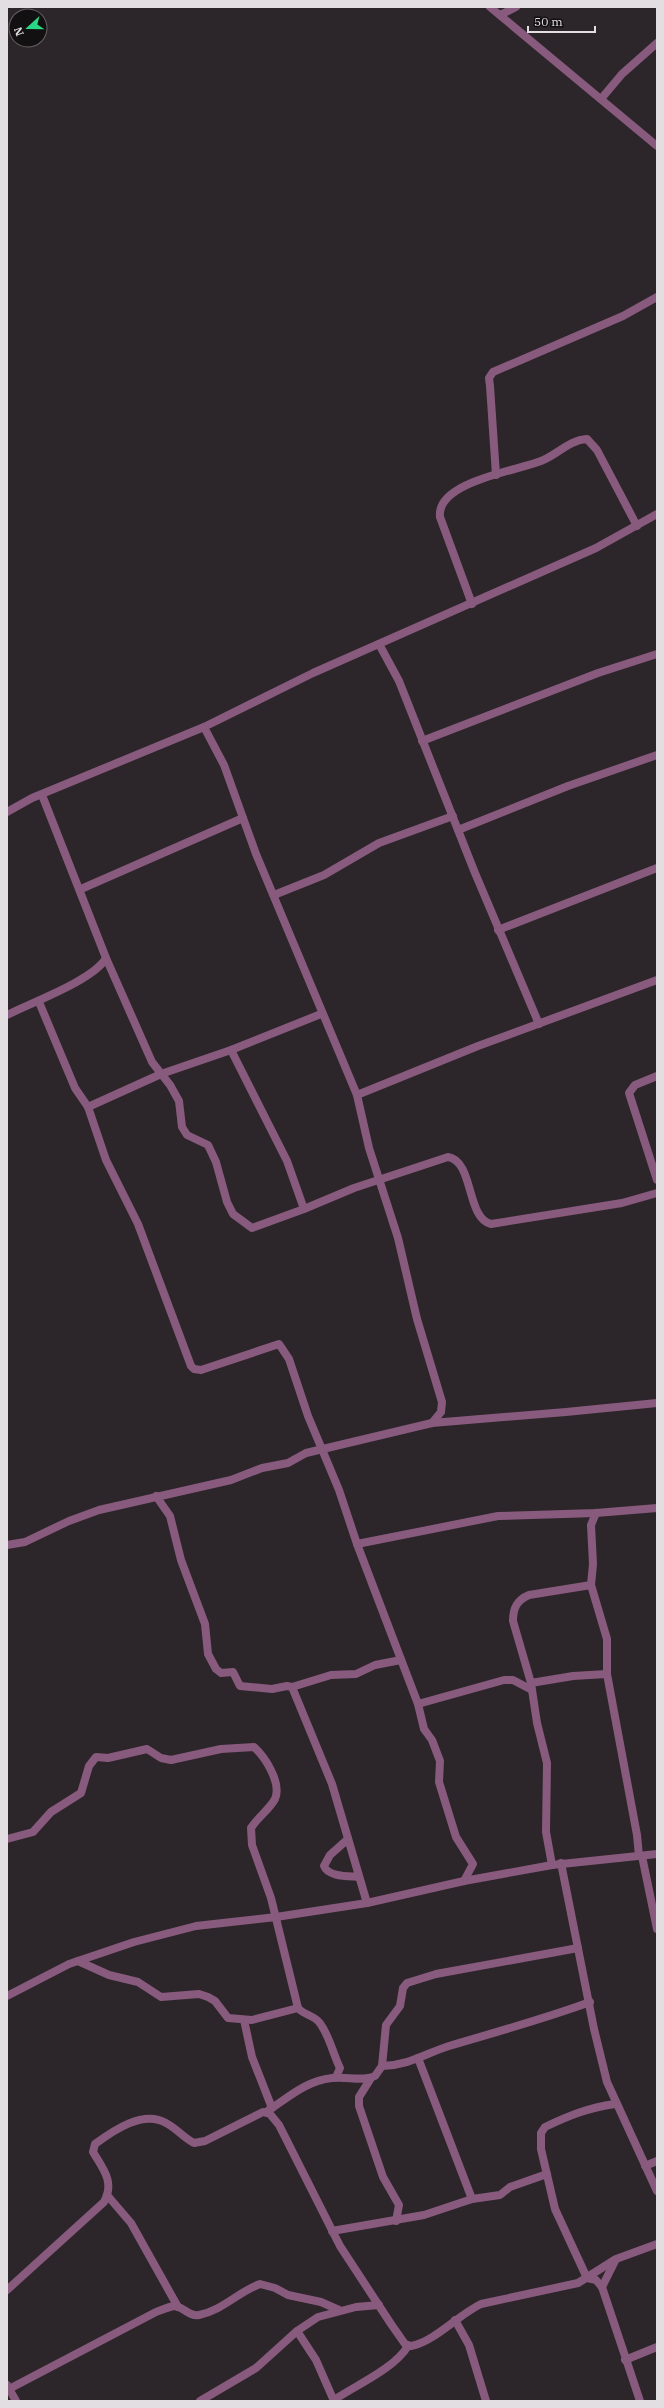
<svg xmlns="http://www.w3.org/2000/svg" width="664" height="2408" viewBox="0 0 664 2408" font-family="'IBM Plex Serif',serif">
<rect width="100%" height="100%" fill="#2c252a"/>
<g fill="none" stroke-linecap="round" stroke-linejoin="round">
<g stroke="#885a7d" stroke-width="8">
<polyline points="490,7 657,146"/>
<polyline points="500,15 516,7"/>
<polyline points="601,99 622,74 657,43"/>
<polyline points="496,475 490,386 489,378 493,372 623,316 657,297"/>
<path d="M472,604L440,517C436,482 516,471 541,461C557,455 569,440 587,439L597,450L637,526"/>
<polyline points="379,644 399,681 475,873 539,1024"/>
<polyline points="204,727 224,765 256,854 357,1095 369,1148 398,1238 417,1319 442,1402 441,1412 432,1423"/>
<polyline points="422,741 598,673 657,654"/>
<polyline points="7,812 32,798 204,727 313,673 596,548 657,514"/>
<polyline points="458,830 568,786 657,755"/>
<polyline points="81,889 243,818"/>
<polyline points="274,895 324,875 379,843 453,816"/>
<polyline points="498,930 657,868"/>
<path d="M106,958L152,1062L170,1085L179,1101L182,1127L187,1135L208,1145L216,1162L227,1202L233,1214L252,1228L304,1209L354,1188L448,1157C474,1161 466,1218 491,1224L622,1203L657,1193"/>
<polyline points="39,1002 75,1088 88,1107 106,1160 138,1224 191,1366 194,1369 201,1370 279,1344 289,1359 308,1416 339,1490 357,1544 418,1704 424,1729 432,1740 440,1761 439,1782 456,1837 473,1864 464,1881"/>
<path d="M7,1015C30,1003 94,980 106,958L42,795"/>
<polyline points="231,1050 287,1161 304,1209"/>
<polyline points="657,1076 635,1085 629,1093 657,1180"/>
<polyline points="357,1095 478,1046 657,980"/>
<polyline points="88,1107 161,1074 231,1050 321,1014"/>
<polyline points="156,1496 170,1516 181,1560 205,1624 208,1654 216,1669 221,1673 233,1672 240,1686 272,1689 287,1686 292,1687 332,1784 367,1903"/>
<polyline points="596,1513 591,1525 593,1564 591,1585 607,1639 607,1674 637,1835 639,1856"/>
<polyline points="357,1544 498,1516 596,1513 657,1508"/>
<polyline points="7,1545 25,1542 69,1521 99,1510 231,1480 262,1468 288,1463 306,1453 432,1423 566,1412 657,1403"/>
<polyline points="531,1683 573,1676 607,1674"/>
<polyline points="292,1687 331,1675 356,1674 375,1665 401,1660"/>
<polyline points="418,1704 504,1680 513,1680 532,1690"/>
<path d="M7,1839L33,1832L51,1812L81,1793L89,1766L96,1757L108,1758L147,1749L161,1758L171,1760L221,1749L254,1747C265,1757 282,1783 275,1799C269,1810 258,1817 251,1828L252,1845L271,1898L298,2008C304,2015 313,2015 319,2022C329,2034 333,2054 340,2068L336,2077"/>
<path d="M348,1839L330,1855L324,1866C328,1877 349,1876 359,1877"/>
<polyline points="642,1856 657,1929"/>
<polyline points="561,1863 594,2029 607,2082 657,2191"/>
<path d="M552,1865L546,1832L547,1763L537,1723L531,1683L513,1621C513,1608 517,1600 529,1595L591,1585"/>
<polyline points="78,1961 109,1975 138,1982 161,1997 199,1994 208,1997 215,2001 228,2018 252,2020 298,2008"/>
<polyline points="7,1996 69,1964 134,1942 196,1926 276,1917 367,1903 464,1881 552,1865 657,1854"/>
<polyline points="244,2020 252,2057 272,2108"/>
<polyline points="418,2058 472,2199"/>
<path d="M382,2066C410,2065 424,2054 449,2046C496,2032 544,2019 590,2002"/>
<polyline points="371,2078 359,2097 359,2106 383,2177 399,2205 396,2221"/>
<path d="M615,2104C588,2108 570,2115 545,2127L541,2133V2149L555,2209L587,2278L596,2280L602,2287L640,2401"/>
<path d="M266,2112C288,2098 305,2081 332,2078C346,2076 363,2082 375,2076L382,2066L386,2025L400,2006L403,1988L407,1983L436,1974L578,1948"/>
<polyline points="645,2166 657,2161"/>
<polyline points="107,2195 131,2223 178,2307"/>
<polyline points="332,2231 424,2215 472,2199 500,2195 510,2187 547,2174"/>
<polyline points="602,2287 615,2261"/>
<path d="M7,2290L104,2202C115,2182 103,2169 93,2152L95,2144C114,2130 143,2110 166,2123C176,2128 184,2138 194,2143L205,2141L263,2112L270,2114L279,2125L340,2246L391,2324L405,2344L411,2346C434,2342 458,2315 481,2304L578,2283L616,2259L657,2244"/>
<polyline points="455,2320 469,2345 486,2401"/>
<polyline points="297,2331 316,2360 334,2401"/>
<polyline points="625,2360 657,2347"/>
<polyline points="7,2385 16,2401"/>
<path d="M9,2389L156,2312C162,2310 168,2307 174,2306C183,2306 189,2317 199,2315C223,2310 238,2292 260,2284L275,2288L288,2295L321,2302L339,2310"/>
<path d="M334,2400C356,2385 394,2369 408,2346"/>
<polyline points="200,2401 256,2368 297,2331 318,2317 356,2307 379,2305"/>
</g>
</g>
<rect width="664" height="2408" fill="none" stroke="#e2dee1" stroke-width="16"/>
<g transform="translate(28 28) rotate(249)"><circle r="19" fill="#131012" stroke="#666265"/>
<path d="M0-3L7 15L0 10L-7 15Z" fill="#29d885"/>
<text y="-6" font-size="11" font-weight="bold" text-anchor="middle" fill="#e2dee1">N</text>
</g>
<path d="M528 26v6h67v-6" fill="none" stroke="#e2dee1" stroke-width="2"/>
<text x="534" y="26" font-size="12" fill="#e2dee1" stroke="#131012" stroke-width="3" paint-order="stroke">50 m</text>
</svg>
